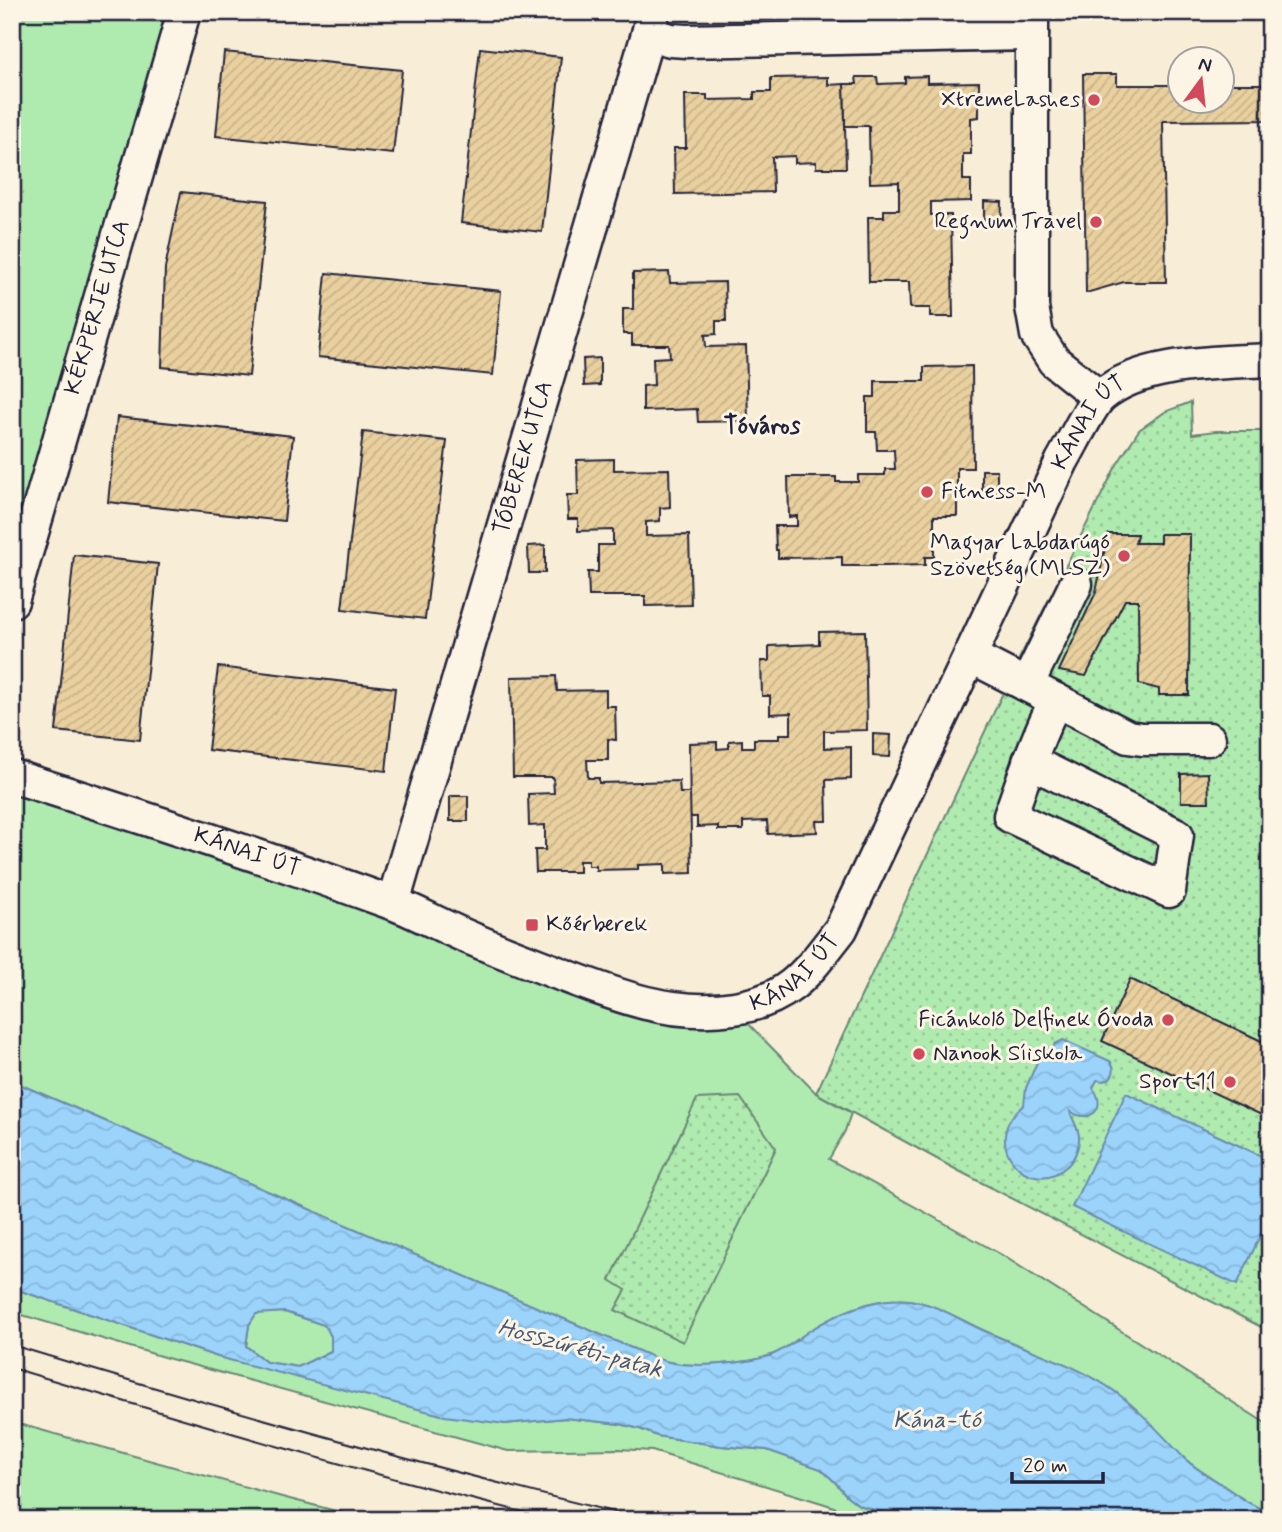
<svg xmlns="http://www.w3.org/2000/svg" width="1282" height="1532" viewBox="0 0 1282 1532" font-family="Mynerve,sans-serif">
<defs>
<pattern id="park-dots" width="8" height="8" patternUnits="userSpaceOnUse" patternTransform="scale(1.75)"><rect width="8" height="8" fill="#afeaaf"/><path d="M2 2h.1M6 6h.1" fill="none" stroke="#96c897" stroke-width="1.8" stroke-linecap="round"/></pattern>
<pattern id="water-waves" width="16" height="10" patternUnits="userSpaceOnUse" patternTransform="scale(1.75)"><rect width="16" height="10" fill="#9bd3fb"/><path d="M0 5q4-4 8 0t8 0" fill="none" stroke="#85b5d8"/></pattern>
<pattern id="building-hatch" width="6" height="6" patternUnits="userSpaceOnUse" patternTransform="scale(1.75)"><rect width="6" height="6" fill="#e9d09e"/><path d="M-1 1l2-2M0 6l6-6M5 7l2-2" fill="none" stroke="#c8b289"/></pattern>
</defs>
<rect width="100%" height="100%" fill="#f8eed7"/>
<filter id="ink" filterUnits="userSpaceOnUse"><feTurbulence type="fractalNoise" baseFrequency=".0143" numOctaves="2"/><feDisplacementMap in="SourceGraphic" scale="14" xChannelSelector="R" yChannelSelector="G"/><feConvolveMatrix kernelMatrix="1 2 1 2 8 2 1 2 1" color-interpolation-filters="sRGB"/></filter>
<g filter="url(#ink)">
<g fill="#afeaaf" stroke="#688675" stroke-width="2">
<polygon points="12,12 184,12 12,601"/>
<path d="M12,776L611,994L733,1008L816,1093L851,1113L845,1131L829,1159L1002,1255L1270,1426V1512C1251,1506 1240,1497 1224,1486C1211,1477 1197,1470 1185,1459C1162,1438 1142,1412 1116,1393C1078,1364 1030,1352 987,1332C961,1321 938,1304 909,1300C876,1296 841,1312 814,1328C801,1336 788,1348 774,1354C750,1364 694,1368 669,1362C655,1359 642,1352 629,1347L12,1081Z"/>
<polygon points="12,1288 218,1357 505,1424 565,1418 620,1424 640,1429 657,1436 721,1446 767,1450 821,1469 835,1482 846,1495 859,1505 906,1520 870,1520 825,1504 652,1451 619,1449 508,1451 167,1358 12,1312"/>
<polygon points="285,1312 324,1325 331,1336 331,1351 298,1367 266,1362 246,1346 249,1325 256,1313"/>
<polygon points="12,1422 282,1497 371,1520 12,1520"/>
</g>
<g fill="url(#park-dots)" stroke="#688675" stroke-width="2">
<polygon points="1191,402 1192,434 1216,431 1270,431 1270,1329 1263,1328 957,1170 816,1093 1016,665 1116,466 1139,430 1165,412"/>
<polygon points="740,1097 776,1148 683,1342 615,1310 626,1290 610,1280 697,1099"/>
</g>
<g fill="url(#water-waves)" stroke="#6b8cae" stroke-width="2" fill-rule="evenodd">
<path d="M1063,1040L1110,1061C1115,1067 1115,1073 1109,1079L1104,1081L1097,1080L1093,1088C1108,1108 1090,1125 1070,1111C1072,1119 1078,1127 1079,1136C1080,1146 1075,1158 1068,1165C1029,1203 976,1140 1024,1105L1026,1088L1043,1048L1052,1050L1055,1044Z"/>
<path d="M12,1081L629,1347C642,1352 655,1359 669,1362C694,1368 750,1364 774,1354C786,1349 798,1339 809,1331C837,1313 875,1296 909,1300C938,1304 961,1321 987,1332C1030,1352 1078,1364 1117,1393C1142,1412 1163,1436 1185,1459C1197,1470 1211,1477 1224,1486C1240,1497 1251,1506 1270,1512V1520H906L859,1505L846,1495L835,1482L821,1469L767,1450L721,1446L657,1436L640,1429L620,1424L565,1418L505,1424L445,1416L218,1357L12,1288ZM285,1312L324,1325L331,1336V1351L298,1367L266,1362L246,1346L249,1325L256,1314Z"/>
<polygon points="1126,1093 1270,1160 1270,1215 1237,1285 1072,1207"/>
</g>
<g fill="url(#building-hatch)" stroke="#22223b" stroke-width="2">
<polygon points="480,48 561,57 542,232 461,223"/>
<polygon points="224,52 402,70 393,154 216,136"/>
<polygon points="1083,74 1117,74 1117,85 1180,85 1180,102 1222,102 1222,84 1270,84 1270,120 1163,121 1166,282 1124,282 1086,293"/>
<polygon points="927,76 927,83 979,82 979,117 971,118 971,154 963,154 963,180 971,180 971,201 931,202 931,215 951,215 953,317 930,317 930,308 910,308 909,282 869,282 868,217 884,217 884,210 899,210 899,182 870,183 869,126 845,126 844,84 857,84 856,77 877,77 878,84 905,83 905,77"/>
<polygon points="828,77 828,85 844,84 846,168 816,168 816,162 795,163 795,156 772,157 773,192 675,194 674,148 686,148 685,95 707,95 707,100 754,99 754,92 771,92 771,78"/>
<polygon points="181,192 267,201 249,376 162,367 165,268"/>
<polygon points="984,201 1002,202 1001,227 984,227"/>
<polygon points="669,272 670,283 725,282 726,321 716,321 716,334 705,335 706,347 746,346 748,421 698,422 697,409 643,411 643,386 654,385 653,358 670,357 669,345 632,345 632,334 623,334 623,309 633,309 633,273"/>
<polygon points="326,273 501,291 493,375 318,357"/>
<polygon points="600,358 600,385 584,386 583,359"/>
<polygon points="972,366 973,468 957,468 957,516 934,516 934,557 925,557 925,565 885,566 842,566 842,557 778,558 778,550 776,550 775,526 797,526 797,516 789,517 788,477 836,477 836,482 858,482 858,475 885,475 885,469 895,469 894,450 877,450 876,432 867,432 867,397 875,397 875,381 924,381 924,367"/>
<polygon points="117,417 293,436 284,521 108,502"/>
<polygon points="363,432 447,441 425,619 342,609"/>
<polygon points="614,459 614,470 669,469 670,507 660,508 660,521 646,522 646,536 689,535 691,605 645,606 645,596 589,596 588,572 598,572 598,545 613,545 613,530 578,531 578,519 568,519 567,495 578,495 577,460"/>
<rect x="982" y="470" width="15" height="24"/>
<polygon points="1108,534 1137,534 1135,543 1160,543 1160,534 1190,534 1189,695 1159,695 1159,689 1139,684 1138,600 1125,600 1086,676 1059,671 1096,592"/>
<polygon points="545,545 545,573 529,573 528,546"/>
<polygon points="74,555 158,564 140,740 56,731"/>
<polygon points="865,631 867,730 824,731 824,748 851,747 851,779 826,780 827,821 816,821 817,832 768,834 767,821 743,822 743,830 718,830 718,826 697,827 697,817 690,817 689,743 717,742 717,749 729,748 729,741 742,740 742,747 754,747 754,739 779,739 779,734 791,734 791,713 770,714 770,696 762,696 761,661 769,661 769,646 819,644 819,632"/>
<polygon points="218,667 395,688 386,771 208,750"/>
<polygon points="556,676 557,691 606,690 606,706 615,706 616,740 608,739 608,760 587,760 588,778 599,778 599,783 679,781 680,793 690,793 692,873 665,874 665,864 638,865 638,869 596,870 596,866 588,866 588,861 579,861 579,872 536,872 535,850 545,850 545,825 529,826 528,794 554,793 553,777 513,777 511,677"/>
<polygon points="873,734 891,735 890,757 873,756"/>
<polygon points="1208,773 1209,802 1181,802 1181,774"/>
<rect x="450" y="796" width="18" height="25"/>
<polygon points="1130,979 1270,1045 1270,1119 1102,1041"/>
</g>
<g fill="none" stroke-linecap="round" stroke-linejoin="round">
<g stroke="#22223b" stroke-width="37">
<g id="minor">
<polyline points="1032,12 1032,307 1037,335 1054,361 1099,397"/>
<polyline points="648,34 671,40 686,41 1032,34"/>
<path id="s1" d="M12,601L184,12"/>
<path d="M970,656L1056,700C1037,737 1024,777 1010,816L1169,891L1177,835L1029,761"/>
<polyline points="1027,685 1076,584"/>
<polyline points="1056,700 1128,737 1142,739 1209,739"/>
<path id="s2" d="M12,776C139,816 265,857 389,902C411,909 431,921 452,930C484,945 517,957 550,970C610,993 668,1018 734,1008C791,1000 808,971 841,929L1062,461C1071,446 1090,406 1101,396C1142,361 1218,363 1270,360"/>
<path id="s3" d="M393,903L648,34L653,12"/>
</g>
</g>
<use href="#minor" stroke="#fcf5e5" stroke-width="32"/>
<g stroke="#22223b" stroke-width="2">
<path d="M12,1345C222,1409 433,1469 647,1520"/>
<path d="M12,1368C192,1422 373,1476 556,1520"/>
</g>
</g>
</g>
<g fill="#d1495b" stroke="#fcf5e5" stroke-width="2.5">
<circle cx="1094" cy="100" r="7"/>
<circle cx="1096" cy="222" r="7"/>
<circle cx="927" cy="492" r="7"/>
<circle cx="1124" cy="556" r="7"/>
<rect x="525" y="918" width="14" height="14" rx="3.5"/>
<circle cx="1168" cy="1020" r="7"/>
<circle cx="919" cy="1054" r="7"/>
<circle cx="1230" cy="1082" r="7"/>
</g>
<g text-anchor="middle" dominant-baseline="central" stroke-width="6" stroke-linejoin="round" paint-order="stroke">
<g font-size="23" fill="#22223b" stroke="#fcf5e5" text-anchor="end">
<text x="1080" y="100">XtremeLashes</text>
<text x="1082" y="222">Regnum Travel</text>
<text x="941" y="492" text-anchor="start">Fitness-M</text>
<text x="1110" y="543">Magyar Labdarúgó<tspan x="1110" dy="26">Szövetség (MLSZ)</tspan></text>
<text x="546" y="925" text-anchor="start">Kőérberek</text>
<text x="1154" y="1020">Ficánkoló Delfinek Óvoda</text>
<text x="933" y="1054" text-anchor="start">Nanook Síiskola</text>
<text x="1216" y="1082">Sport11</text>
</g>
<g font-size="23" fill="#22223b" stroke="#fcf5e5">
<text stroke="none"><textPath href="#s1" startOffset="306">KÉKPERJE UTCA</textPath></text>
<text stroke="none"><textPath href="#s2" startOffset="1465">KÁNAI ÚT</textPath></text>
<text stroke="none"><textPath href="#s3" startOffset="464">TÓBEREK UTCA</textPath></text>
<text stroke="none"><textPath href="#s2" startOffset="247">KÁNAI ÚT</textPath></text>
<text stroke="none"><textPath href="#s2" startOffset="835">KÁNAI ÚT</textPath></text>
</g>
<g font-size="24" font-weight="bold" fill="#22223b" stroke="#fcf5e5">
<text x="762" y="426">Tóváros</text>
</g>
<g font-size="24" font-style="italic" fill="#465775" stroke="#fcf5e5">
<text transform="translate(580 1349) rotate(15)">Hosszúréti-patak</text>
<text x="937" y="1420">Kána-tó</text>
</g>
</g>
<rect width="1282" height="1532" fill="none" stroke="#fcf5e5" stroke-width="42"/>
<rect x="21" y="21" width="1240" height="1490" fill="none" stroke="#22223b" stroke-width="2.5" filter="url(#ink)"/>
<g transform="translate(1201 80) rotate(15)"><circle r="33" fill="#fcf5e5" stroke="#a5a1a1" stroke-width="2"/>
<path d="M0-5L12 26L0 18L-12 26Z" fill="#d1495b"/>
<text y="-10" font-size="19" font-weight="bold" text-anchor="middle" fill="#22223b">N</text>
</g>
<path d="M1012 1472v10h91v-10" fill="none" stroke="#22223b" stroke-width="3.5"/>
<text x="1023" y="1472" font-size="21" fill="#22223b" stroke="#fcf5e5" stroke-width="5" paint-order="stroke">20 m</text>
</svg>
